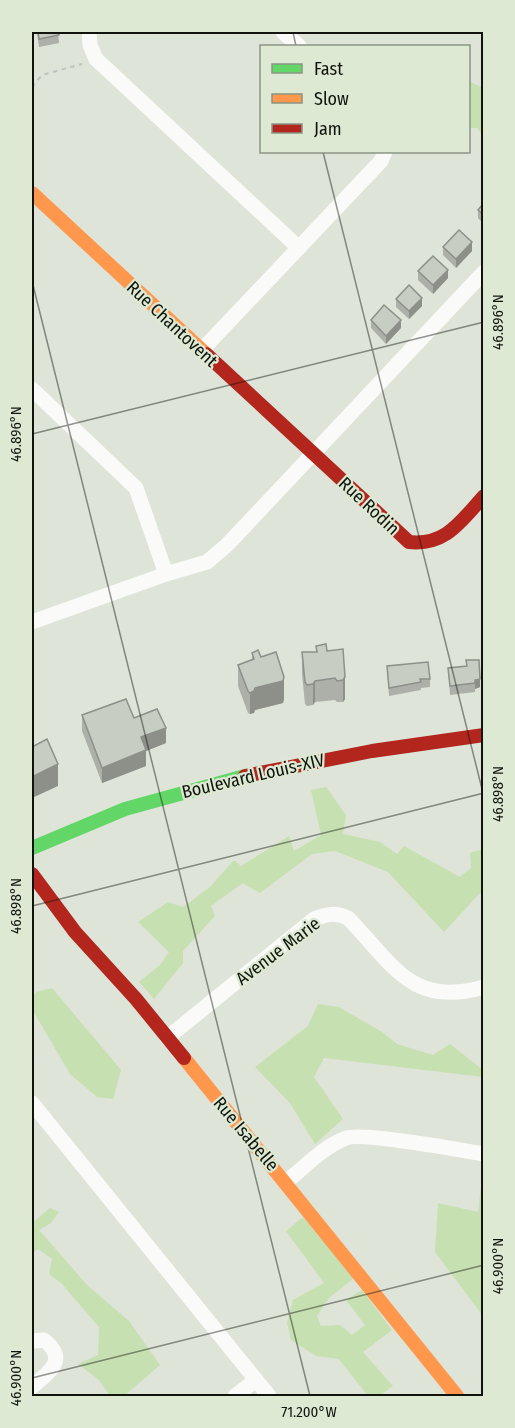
<svg xmlns="http://www.w3.org/2000/svg" width="515" height="1428" viewBox="0 0 515 1428" font-family="'Fira Sans Condensed',sans-serif">
<rect width="100%" height="100%" fill="#dee4d8"/>
<g fill="#c7e0b1">
<polygon points="469,81 483,88 483,136 477,128 469,128"/>
<polygon points="326,787 346,815 343,834 380,842 397,854 404,846 460,877 471,868 470,853 483,849 483,896 480,893 444,932 388,872 335,851 312,854 260,893 243,883 211,906 215,916 183,951 183,963 154,999 139,982 160,965 169,952 138,922 168,902 183,907 210,887 234,860 241,866 289,836 294,851 321,835 311,790"/>
<polygon points="52,988 121,1070 113,1099 97,1097 70,1074 32,1009 32,996 36,992"/>
<polygon points="318,1004 339,1007 382,1032 397,1044 433,1055 450,1044 483,1070 483,1077 324,1058 314,1077 343,1119 315,1144 290,1103 255,1067 308,1026"/>
<polygon points="483,1170 483,1316 435,1252 438,1203 478,1212"/>
<polygon points="50,1208 59,1212 51,1223 39,1230 87,1285 129,1321 160,1365 124,1396 110,1396 99,1380 78,1364 98,1355 99,1327 62,1284 49,1274 52,1259 38,1249 32,1253 32,1223"/>
<polygon points="303,1217 354,1278 329,1298 317,1316 321,1326 340,1325 352,1335 365,1325 346,1300 362,1290 392,1330 363,1352 393,1386 379,1396 368,1396 339,1359 316,1356 291,1340 287,1323 293,1300 324,1283 286,1231"/>
</g>
<g fill="none" stroke-linecap="round" stroke-linejoin="round">
<polyline stroke="#bfc2bd" stroke-width="2" stroke-dasharray="4.5 4.5" stroke-linecap="butt" points="32,87 42,75 82,64"/>
<g stroke="#fafbf9" stroke-width="15">
<polyline points="89,32 90,45 96,59 299,248"/>
<polyline points="283,32 299,46"/>
<polyline points="201,351 381,161 385,152"/>
<polyline points="32,389 136,488 166,574"/>
<polyline points="32,622 166,574 207,562 227,545 484,272"/>
<path d="M167,1038L314,919C327,914 335,912 348,918C393,964 411,1008 484,987"/>
<polyline points="32,1103 269,1396"/>
<path d="M286,1182C305,1167 323,1147 346,1138C361,1132 460,1150 484,1154"/>
<path d="M32,1341L44,1340C69,1360 49,1372 32,1387"/>
<polyline points="235,1396 256,1380"/>
</g>
<polyline stroke="#63d668" stroke-width="14" points="32,848 125,809 245,776"/>
<g stroke="#ff974d" stroke-width="14">
<polyline points="32,193 206,354"/>
<polyline points="184,1058 457,1396"/>
</g>
<g stroke="#b3261e" stroke-width="14">
<path d="M206,354L409,542C446,546 461,521 484,496"/>
<polyline points="245,776 372,751 484,735"/>
<polyline points="32,874 75,932 136,999 184,1058"/>
</g>
</g>
<g fill="#acb0a9">
<polygon points="37,32 58,32 59,43 39,47"/>
<polygon points="483,204 483,223 478,218 478,210"/>
<polygon points="443,247 472,251 456,268 443,255"/>
<polygon points="418,271 448,278 433,294 418,280"/>
<polygon points="396,299 422,306 409,319 396,307"/>
<polygon points="371,320 401,328 386,344 371,328"/>
<polygon points="316,646 327,651 343,649 345,699 343,702 337,702 335,700 315,702 313,705 307,706 305,704 302,674 302,652 316,652"/>
<polygon points="252,653 261,657 284,699 283,703 255,710 254,713 250,714 248,713 238,686 238,665 252,660"/>
<polygon points="387,666 430,679 430,687 421,688 421,690 389,696"/>
<polygon points="467,666 480,687 475,689 475,692 450,695 448,668"/>
<polygon points="82,715 134,718 166,743 146,751 146,766 102,783 82,731"/>
</g>
<g fill="#8c9089">
<polygon points="472,242 472,251 456,268 456,259"/>
<polygon points="448,270 448,278 433,294 433,285"/>
<polygon points="422,298 422,306 409,319 409,311"/>
<polygon points="401,320 401,328 386,344 386,336"/>
<polygon points="284,677 284,699 283,703 255,710 254,713 250,714 250,693 255,688"/>
<polygon points="345,677 345,699 343,702 343,680"/>
<polygon points="480,679 480,687 475,689 475,680"/>
<polygon points="315,681 315,702 313,705 313,684"/>
<polygon points="166,728 166,743 146,751 146,766 102,783 102,768 141,737"/>
<polygon points="58,764 58,786 32,798 32,777"/>
</g>
<g fill="#c8cdc4" stroke="#8c9089" stroke-width="1.5">
<polygon points="38,32 58,32 59,35 39,39"/>
<polygon points="483,204 483,214 478,210"/>
<polygon points="459,230 472,242 456,259 443,247"/>
<polygon points="433,256 448,270 433,285 418,271"/>
<polygon points="409,285 422,298 409,311 396,299"/>
<polygon points="384,305 401,320 386,336 371,320"/>
<polygon points="326,644 327,651 343,649 345,677 343,680 337,681 335,678 315,681 313,684 307,685 305,682 302,652 317,652 316,646"/>
<polygon points="258,650 261,657 276,652 284,677 283,681 255,688 254,691 250,693 248,691 238,665 254,659 252,653"/>
<polygon points="466,660 479,660 480,679 475,680 475,683 450,686 448,668 467,666"/>
<polygon points="428,662 430,679 420,679 421,682 389,688 387,666"/>
<polygon points="126,699 134,718 157,709 166,728 141,737 146,750 102,768 82,715"/>
<polygon points="47,739 58,764 32,777 32,747"/>
</g>
<path fill="none" stroke="#10140d" stroke-width="1.5" stroke-opacity="0.45" d="M293,32L296,46M323,152L484,797M32,281L310,1396M32,434L484,322M32,906L484,793M32,1378L484,1265"/>
<g text-anchor="middle" dominant-baseline="central" stroke-width="4.5" stroke-linejoin="round" paint-order="stroke">
<g font-size="18" fill="#10140d" stroke="#dde9d3">
<text transform="translate(172 324) rotate(43)">Rue Chantovent</text>
<text transform="translate(369 506) rotate(43)">Rue Rodin</text>
<text transform="translate(253 776) rotate(-13)">Boulevard Louis-XIV</text>
<text transform="translate(278 951) rotate(-37)">Avenue Marie</text>
<text transform="translate(246 1134) rotate(50)">Rue Isabelle</text>
</g>
</g>
<rect width="515" height="1428" fill="none" stroke="#dde9d3" stroke-width="66"/>
<rect x="260" y="45" width="210" height="108" fill="#dde9d3" stroke="#8b9484" stroke-width="1.5"/>
<rect x="272" y="64" width="30" height="9" fill="#63d668" stroke="#8b9484" stroke-width="1.5"/>
<text x="314" y="75" font-size="18" fill="#10140d">Fast</text>
<rect x="272" y="94" width="30" height="9" fill="#ff974d" stroke="#8b9484" stroke-width="1.5"/>
<text x="314" y="105" font-size="18" fill="#10140d">Slow</text>
<rect x="272" y="124" width="30" height="9" fill="#b3261e" stroke="#8b9484" stroke-width="1.5"/>
<text x="314" y="135" font-size="18" fill="#10140d">Jam</text>
<rect x="33" y="33" width="449" height="1362" fill="none" stroke="#10140d" stroke-width="2"/>
<g font-size="15" text-anchor="middle" fill="#10140d">
<text transform="translate(498 322) rotate(-90)" y="5">46.896°N</text>
<text transform="translate(16 434) rotate(-90)" y="5">46.896°N</text>
<text transform="translate(498 794) rotate(-90)" y="5">46.898°N</text>
<text transform="translate(16 906) rotate(-90)" y="5">46.898°N</text>
<text transform="translate(498 1266) rotate(-90)" y="5">46.900°N</text>
<text transform="translate(16 1378) rotate(-90)" y="5">46.900°N</text>
<text x="309" y="1417">71.200°W</text>
</g>
</svg>
